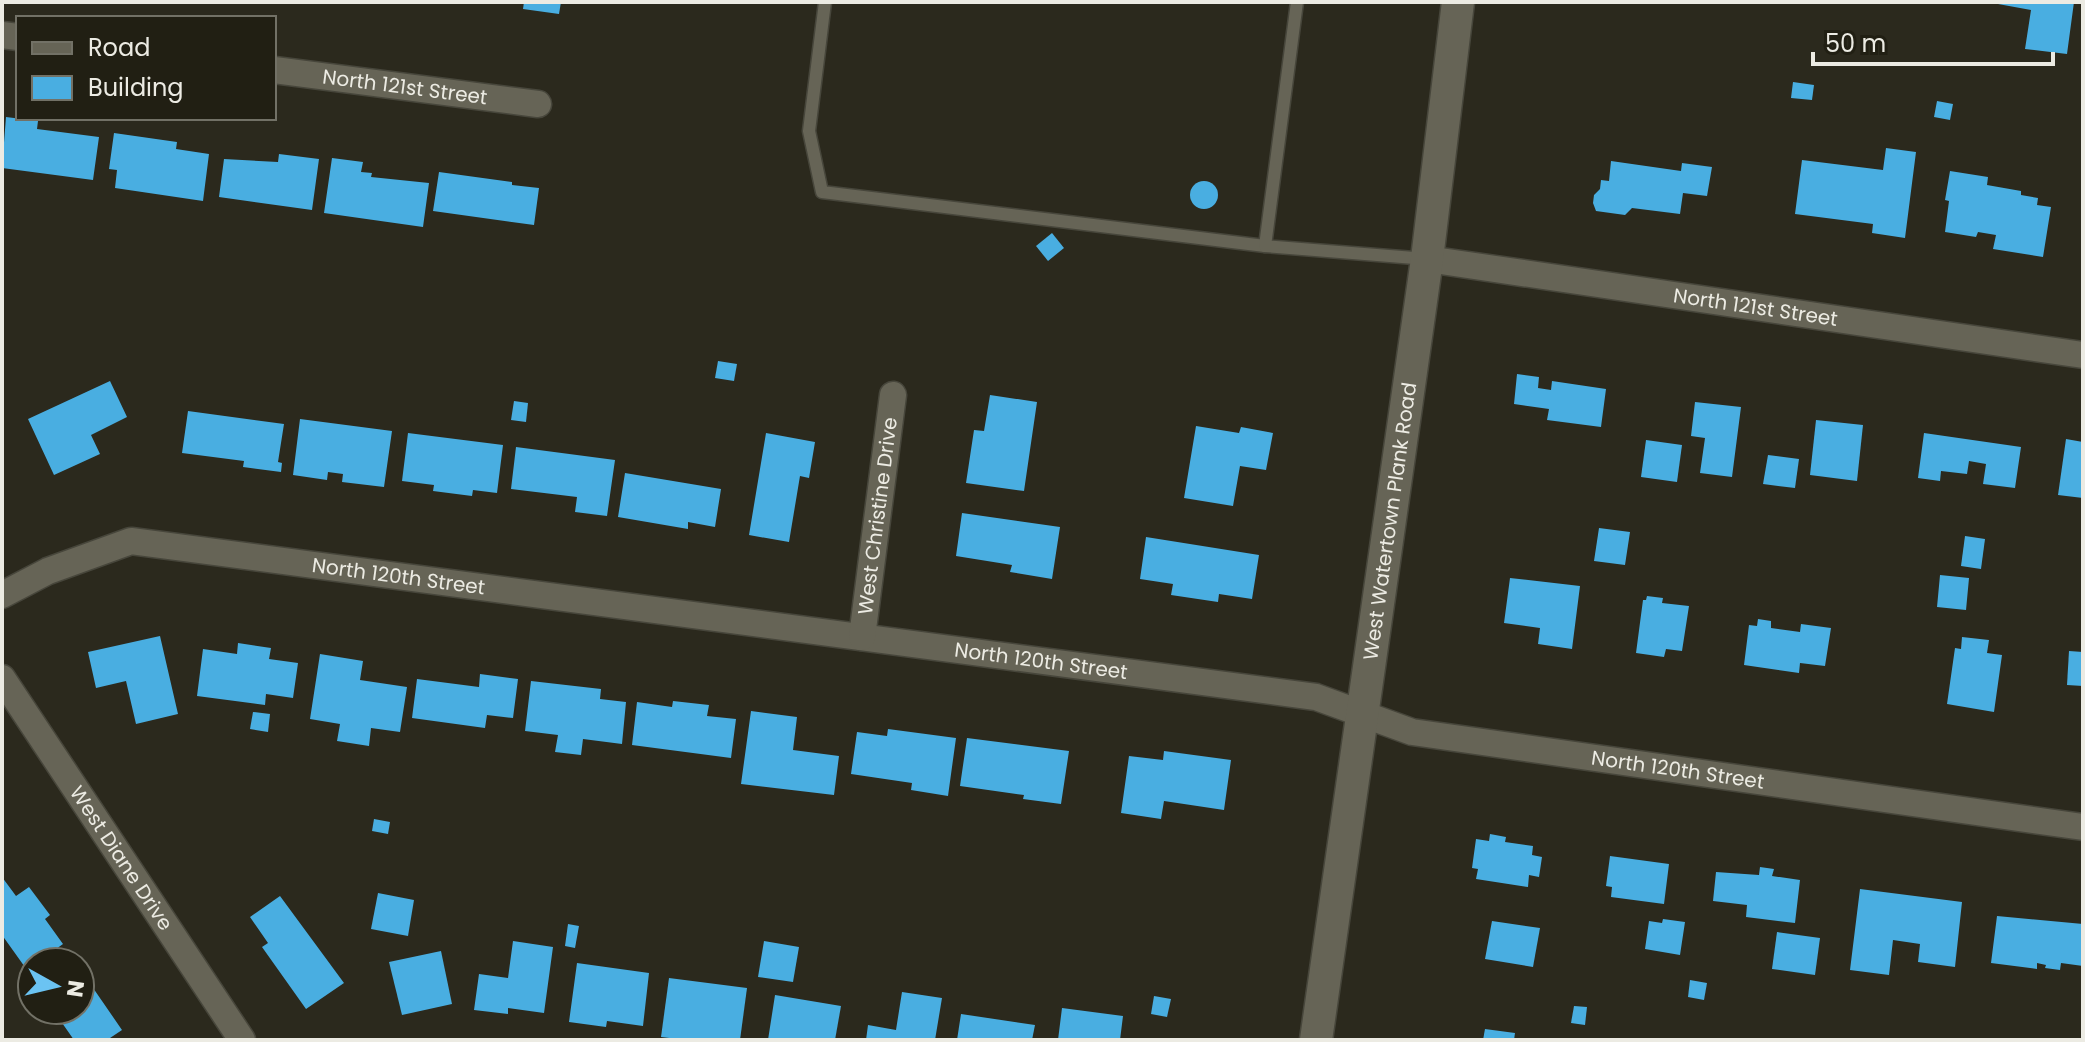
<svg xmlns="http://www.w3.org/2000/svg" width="2085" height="1042" viewBox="0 0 2085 1042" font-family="Poppins,sans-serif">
<rect width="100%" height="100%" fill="#2b291d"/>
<g fill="#49aee1">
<polygon points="524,2 561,2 559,14 523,9"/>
<polygon points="1987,2 2074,2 2067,54 2025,49 2031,10"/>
<polygon points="1793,82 1814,85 1812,100 1791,98"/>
<polygon points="1937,101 1953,104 1950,120 1934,117"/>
<polygon points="6,117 38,121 37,129 99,137 93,180 2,168"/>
<polygon points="114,133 177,142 176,149 209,154 203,201 115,188 117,170 109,169"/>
<polygon points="1886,148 1916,152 1905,238 1872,233 1873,224 1795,214 1802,160 1883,170"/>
<polygon points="279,154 319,159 312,210 219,197 224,159 278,162"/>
<polygon points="332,158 363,162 361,172 372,173 371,177 429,183 423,227 324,213"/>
<polygon points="1611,161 1681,171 1682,163 1712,167 1707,196 1683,193 1680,214 1632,208 1625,215 1596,211 1593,203 1594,195 1600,189 1601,180 1609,181"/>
<polygon points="1950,171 1988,177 1987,185 2021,191 2021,195 2038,198 2037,205 2051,207 2043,257 1993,249 1996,235 1978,232 1976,237 1945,232 1949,201 1945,200"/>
<polygon points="439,172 512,182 512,185 539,188 534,225 433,211"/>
<circle cx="1204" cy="195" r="14"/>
<polygon points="1052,233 1064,248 1048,261 1036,246"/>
<polygon points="718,361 737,364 734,381 715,378"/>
<polygon points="1517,374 1539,377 1538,388 1551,390 1552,381 1606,389 1601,427 1547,420 1549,409 1514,404"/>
<polygon points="110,381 127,417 91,435 100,454 54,475 28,419"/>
<polygon points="990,395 1037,402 1024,491 966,483 974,430 984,431"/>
<polygon points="514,401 528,403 526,422 511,420"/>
<polygon points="1695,402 1741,407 1732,477 1700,473 1705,438 1691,436"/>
<polygon points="188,411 284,424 278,462 282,463 281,472 243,467 244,461 182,453"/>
<polygon points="300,419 392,431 384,487 342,482 343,474 328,472 327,480 293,475"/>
<polygon points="1816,420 1863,425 1857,481 1810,475"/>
<polygon points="1196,426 1239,433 1241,427 1273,433 1266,470 1240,466 1233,506 1184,498"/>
<polygon points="408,433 503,445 497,493 473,490 472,496 433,491 434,485 402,481"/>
<polygon points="766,433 815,442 809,478 800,476 789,542 749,535"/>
<polygon points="1924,433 2021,447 2015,488 1983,484 1986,464 1969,461 1967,474 1941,471 1940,481 1918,478"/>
<polygon points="2066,439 2083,442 2083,498 2058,495"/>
<polygon points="1646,440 1682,445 1677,482 1641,477"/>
<polygon points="516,447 615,460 607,516 575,512 577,497 511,489"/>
<polygon points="1768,455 1799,459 1795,488 1763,484"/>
<polygon points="625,473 721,489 715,527 688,522 688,529 618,517"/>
<polygon points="962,513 1060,527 1052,579 1010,572 1012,565 956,556"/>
<polygon points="1599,528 1630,532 1625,565 1594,561"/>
<polygon points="1965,536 1985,539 1981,569 1961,566"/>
<polygon points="1146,537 1259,555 1252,599 1219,594 1218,602 1171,595 1173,584 1140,579"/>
<polygon points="1940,575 1969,578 1966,610 1937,607"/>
<polygon points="1510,578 1580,586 1572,649 1538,644 1540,628 1504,623"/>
<polygon points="1647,596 1663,598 1662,603 1689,606 1682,651 1666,649 1664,657 1636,653 1643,600 1646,600"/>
<polygon points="1758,619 1771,621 1771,628 1800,632 1801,624 1831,628 1825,666 1800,663 1799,673 1744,665 1749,625 1757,626"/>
<polygon points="160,636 178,714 136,724 126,681 96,688 88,652"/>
<polygon points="1962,637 1989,640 1987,653 2002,655 1994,712 1947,704 1955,648 1961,649"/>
<polygon points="238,643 271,648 269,659 298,663 293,698 266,694 265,705 197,696 203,649 237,654"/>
<polygon points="2069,651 2083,652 2083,686 2067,685"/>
<polygon points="320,654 363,661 360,680 407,687 400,732 371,728 369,746 337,741 340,724 310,719"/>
<polygon points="480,674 518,679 513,718 487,715 485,728 412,718 417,679 479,687"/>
<polygon points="531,681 601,689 600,699 626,702 622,744 583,739 581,755 555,752 558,735 525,731"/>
<polygon points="673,701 709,705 707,716 736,719 731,758 632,745 637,702 672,707"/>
<polygon points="751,711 797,717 793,750 839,756 834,795 741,784"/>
<polygon points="253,712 270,714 268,732 250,729"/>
<polygon points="888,729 956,738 948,796 911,790 912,783 851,774 857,732 887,736"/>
<polygon points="967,738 1069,751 1061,804 1023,799 1024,795 960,786"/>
<polygon points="1164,751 1231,760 1224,810 1164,801 1161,819 1121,813 1129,756 1163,760"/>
<polygon points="374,819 390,822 388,834 372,831"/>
<polygon points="1490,834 1506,837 1505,842 1533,846 1532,855 1542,857 1539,877 1529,875 1528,887 1476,879 1478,869 1472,868 1476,839 1489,841"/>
<polygon points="1610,856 1669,864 1664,904 1611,897 1612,887 1606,886"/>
<polygon points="1760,867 1774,869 1772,876 1800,880 1795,923 1746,917 1747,905 1713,901 1716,872 1759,875"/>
<polygon points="2,877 16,896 29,887 50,915 45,919 63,944 38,962 32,962 32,966 27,970 2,935"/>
<polygon points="1860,889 1962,902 1955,967 1918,962 1920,944 1893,940 1889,975 1850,970"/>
<polygon points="378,893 414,900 408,936 371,929"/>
<polygon points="280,896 344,983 306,1009 262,947 268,943 250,917"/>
<polygon points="1997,916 2083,924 2083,966 2061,963 2060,970 2045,968 2046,965 2037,963 2037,969 1991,963"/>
<polygon points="1663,919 1685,922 1680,955 1645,949 1649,921 1662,923"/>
<polygon points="1492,921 1540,928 1533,967 1485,959"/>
<polygon points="568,924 579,926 575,948 565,946"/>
<polygon points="1777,932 1820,938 1815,975 1772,969"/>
<polygon points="513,941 553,947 544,1013 508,1008 508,1014 474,1010 479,974 508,978"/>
<polygon points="764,941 799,947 793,982 758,977"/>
<polygon points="441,951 452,1004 402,1015 389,962"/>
<polygon points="577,963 649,973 643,1026 607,1021 606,1027 569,1022"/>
<polygon points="80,969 122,1030 107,1040 74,1040 53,1010 80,1010"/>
<polygon points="669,978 747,988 740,1040 686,1040 661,1037"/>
<polygon points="1690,980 1707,983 1704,1000 1688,997"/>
<polygon points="902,992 942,998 935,1040 866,1040 868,1025 896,1030"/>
<polygon points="775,995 841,1006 835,1040 768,1040"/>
<polygon points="1154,996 1171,999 1167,1017 1151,1014"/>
<polygon points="1574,1006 1587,1007 1585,1025 1571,1023"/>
<polygon points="1062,1008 1123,1016 1120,1040 1058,1040"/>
<polygon points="961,1014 1035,1025 1032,1040 957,1040"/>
<polygon points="1485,1029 1515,1033 1514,1040 1483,1040"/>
</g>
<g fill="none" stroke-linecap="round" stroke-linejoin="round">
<g stroke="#47463b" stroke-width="15">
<g id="service">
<polyline points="825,2 809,131 822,192 1265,246"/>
<polyline points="1297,2 1265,246 1427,259"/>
</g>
</g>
<g stroke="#47463b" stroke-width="29">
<g id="minor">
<polyline points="2,35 18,37"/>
<path id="s1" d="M274,70L538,104"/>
<path id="s2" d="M1427,259L2083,355"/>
<path id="s3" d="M2,595L48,571L131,541L1316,697L1412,732L2083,827"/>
<path id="s4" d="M862,637L893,395"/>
<path id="s5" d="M2,678L242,1040"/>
</g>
</g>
<g stroke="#47463b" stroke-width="35">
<g id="tertiary">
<path id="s6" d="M1316,1040L1427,259L1458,2"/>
</g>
</g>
<use href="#service" stroke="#666456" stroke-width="12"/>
<use href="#minor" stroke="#666456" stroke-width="26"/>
<use href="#tertiary" stroke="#666456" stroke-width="32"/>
</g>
<g text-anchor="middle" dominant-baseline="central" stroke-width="8" stroke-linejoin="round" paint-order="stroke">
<g font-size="20" fill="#ecebe3" stroke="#211f13">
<text stroke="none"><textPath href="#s1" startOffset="132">North 121st Street</textPath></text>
<text stroke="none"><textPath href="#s2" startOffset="332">North 121st Street</textPath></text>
<text stroke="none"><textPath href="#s4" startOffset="122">West Christine Drive</textPath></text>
<text stroke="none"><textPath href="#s6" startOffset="524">West Watertown Plank Road</textPath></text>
<text stroke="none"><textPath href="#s3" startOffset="410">North 120th Street</textPath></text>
<text stroke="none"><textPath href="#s3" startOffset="1058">North 120th Street</textPath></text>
<text stroke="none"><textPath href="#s3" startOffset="1706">North 120th Street</textPath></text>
<text stroke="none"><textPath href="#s5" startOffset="216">West Diane Drive</textPath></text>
</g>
</g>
<rect width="2085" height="1042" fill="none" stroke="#ecebe3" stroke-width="8"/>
<rect x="16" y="16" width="260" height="104" fill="#211f13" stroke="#727166" stroke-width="2"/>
<rect x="32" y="42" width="40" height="12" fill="#666456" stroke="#727166" stroke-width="2"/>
<text x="88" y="56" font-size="24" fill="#ecebe3">Road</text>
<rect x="32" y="76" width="40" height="24" fill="#49aee1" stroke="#727166" stroke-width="2"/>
<text x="88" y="96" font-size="24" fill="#ecebe3">Building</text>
<g transform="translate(56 986) rotate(98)"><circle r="38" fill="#211f13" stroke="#727166" stroke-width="2"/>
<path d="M0-6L14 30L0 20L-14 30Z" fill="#6bc3f2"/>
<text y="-12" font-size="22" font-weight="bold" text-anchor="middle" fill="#ecebe3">N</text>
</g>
<path d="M1813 52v12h240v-12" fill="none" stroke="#ecebe3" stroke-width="4"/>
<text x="1825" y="52" font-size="24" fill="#ecebe3" stroke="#211f13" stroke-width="6" paint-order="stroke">50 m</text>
</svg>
